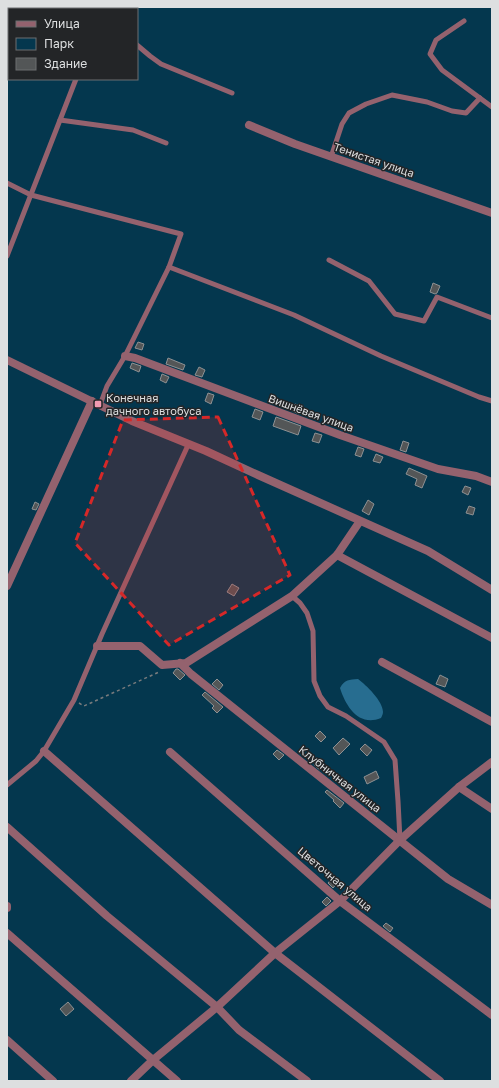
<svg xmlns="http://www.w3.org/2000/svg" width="499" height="1088" font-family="'Golos Text',sans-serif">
<rect width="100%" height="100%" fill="#232527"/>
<path fill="#04374e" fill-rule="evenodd" d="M7,7H492V1081H7ZM9,9H137V79H9Z"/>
<path fill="#276d90" d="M358,679C366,685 383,701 383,712C383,714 382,716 381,718C359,727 346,707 340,688C345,679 349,680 358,679Z"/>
<g fill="#535657" stroke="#8e9193">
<path d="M433,283L440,286L437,293L435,294L430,292Z"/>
<path d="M138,342L144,344L142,350L135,348Z"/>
<path d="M168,358L185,365L183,370L166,364Z"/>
<path d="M132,363L141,366L139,372L130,368Z"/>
<path d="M199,367L205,370L202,377L195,375Z"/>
<path d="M162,374L169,377L166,383L160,380Z"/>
<path d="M208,393L214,395L211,404L205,401Z"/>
<path d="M295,404L302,407L299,414L292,411Z"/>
<path d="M255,409L263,412L260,420L252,417Z"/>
<path d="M276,417L301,426L298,435L273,426Z"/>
<path d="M315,433L322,435L319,443L312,441Z"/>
<path d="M403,441L409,443L406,452L400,450Z"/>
<path d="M358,447L364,449L361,457L355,455Z"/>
<path d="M376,454L383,457L380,463L373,461Z"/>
<path d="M409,468L427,476L422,488L415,485L417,479L406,474Z"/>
<path d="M465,486L471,488L468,495L462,492Z"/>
<path d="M368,500L374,504L369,515L362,511Z"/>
<path d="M35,502L39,504L36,510L32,509Z"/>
<path d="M469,506L475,508L473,515L466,513Z"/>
<path d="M232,584L239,588L234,596L227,592Z"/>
<path d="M176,669H178L185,675L180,680L173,673Z"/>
<path d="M440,675L448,679L445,687L436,684Z"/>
<path d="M217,679L223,685L219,690L212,684Z"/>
<path d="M205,692L223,707L217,713L212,708L214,706L202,695Z"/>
<path d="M320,731L326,737L321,742L315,736Z"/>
<path d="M343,738L350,744L339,755L333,748Z"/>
<path d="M365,744L372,750L367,756L360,749Z"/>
<path d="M277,750L284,755L279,760L273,754Z"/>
<path d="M317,761L323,767L320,770L314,765Z"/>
<path d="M376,771L379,778L367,784L364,777Z"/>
<path d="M327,790L344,803L340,808L333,801L334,800L325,792Z"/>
<path d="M334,876L339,881L333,888L328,883Z"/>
<path d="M327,897L331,901L326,906L322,902Z"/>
<path d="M386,923L393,928L390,932L383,926Z"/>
<path d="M68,1002L74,1009L66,1016L60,1009Z"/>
</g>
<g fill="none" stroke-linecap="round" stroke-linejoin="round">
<path stroke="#797b7d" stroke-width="1.5" stroke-dasharray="3 3" stroke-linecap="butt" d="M79,703L84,706L159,672"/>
<g stroke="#94626e" stroke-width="5">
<path d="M39,7L42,9"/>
<path d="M464,21L436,40L430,54L442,70L492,107"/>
<path d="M137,45L150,56L161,64L232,93"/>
<path d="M60,120L133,130L166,143"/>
<path d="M331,157L342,124L349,113L366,104L392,95L427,102L452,111L466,113L480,98"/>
<path d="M7,183L31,195L181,234L169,267L125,356L107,386L100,405"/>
<path d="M7,256L76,79"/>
<path d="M329,260L369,281L395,314L424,321L437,297L492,318"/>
<path d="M169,267L294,315L381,356L479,397L492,401"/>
<path d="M292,596L300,603L307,613L313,631L314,681L320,696L328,707L346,716L384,742L395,760L398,801L400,840"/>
<path d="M7,785L36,761L44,751L74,700L102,634L189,443"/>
</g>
<g stroke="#94626e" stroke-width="8">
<path d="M249,125L295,144L492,213"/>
<path d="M125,356L135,358L340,435L438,469L476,476L492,482"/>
<path d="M7,360L132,421L206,451L258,475L428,551L492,590"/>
<path d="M337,555L492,638"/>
<path d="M7,586L92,401"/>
<path d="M97,646H140L162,665L186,663L292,596L337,555L360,521"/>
<path d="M382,662L492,722"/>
<path d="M180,663L191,674L448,879L492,905"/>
<path d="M44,751L275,953L440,1081"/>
<path d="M170,752L340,901L492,1015"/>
<path d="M459,787L492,809"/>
<path d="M7,827L107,916L217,1007L239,1030L307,1081"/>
<path d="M7,906V908"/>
<path d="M7,933L177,1081"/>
<path d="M7,1040L53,1081"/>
<path d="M131,1081L153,1060L217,1007L275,953L340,901L400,840L459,787L492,762"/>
</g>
</g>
<path fill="#d62828" fill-opacity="0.2" stroke="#d62828" stroke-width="3" stroke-dasharray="8 5" stroke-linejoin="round" d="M218,417L290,575L169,645L75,543L123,420Z"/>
<rect fill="#f19ab1" stroke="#232527" stroke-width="1.5" x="94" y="400" width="8" height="8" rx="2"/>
<g text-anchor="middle" stroke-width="3" stroke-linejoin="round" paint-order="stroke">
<g font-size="11" fill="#dddfe0" stroke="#232527">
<text transform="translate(374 160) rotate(19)" y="4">Тенистая улица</text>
<text transform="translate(311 413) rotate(20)" y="4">Вишнёвая улица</text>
<text transform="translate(340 779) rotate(38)" y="4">Клубничная улица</text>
<text transform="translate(335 879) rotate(40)" y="4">Цветочная улица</text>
</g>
<g font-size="11" fill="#dddfe0" stroke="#232527" text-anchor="start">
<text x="106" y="402">Конечная<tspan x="106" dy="13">дачного автобуса</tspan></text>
</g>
</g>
<rect width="499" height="1088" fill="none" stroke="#dddfe0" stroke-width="16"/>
<rect x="8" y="8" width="130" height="72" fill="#232527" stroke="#6d6f71"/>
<rect x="16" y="21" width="20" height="6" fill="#94626e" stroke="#6d6f71"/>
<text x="44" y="28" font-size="12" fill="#dddfe0">Улица</text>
<rect x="16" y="38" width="20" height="12" fill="#04374e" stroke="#6d6f71"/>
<text x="44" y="48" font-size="12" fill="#dddfe0">Парк</text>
<rect x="16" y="58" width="20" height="12" fill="#535657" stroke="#6d6f71"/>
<text x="44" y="68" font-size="12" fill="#dddfe0">Здание</text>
</svg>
